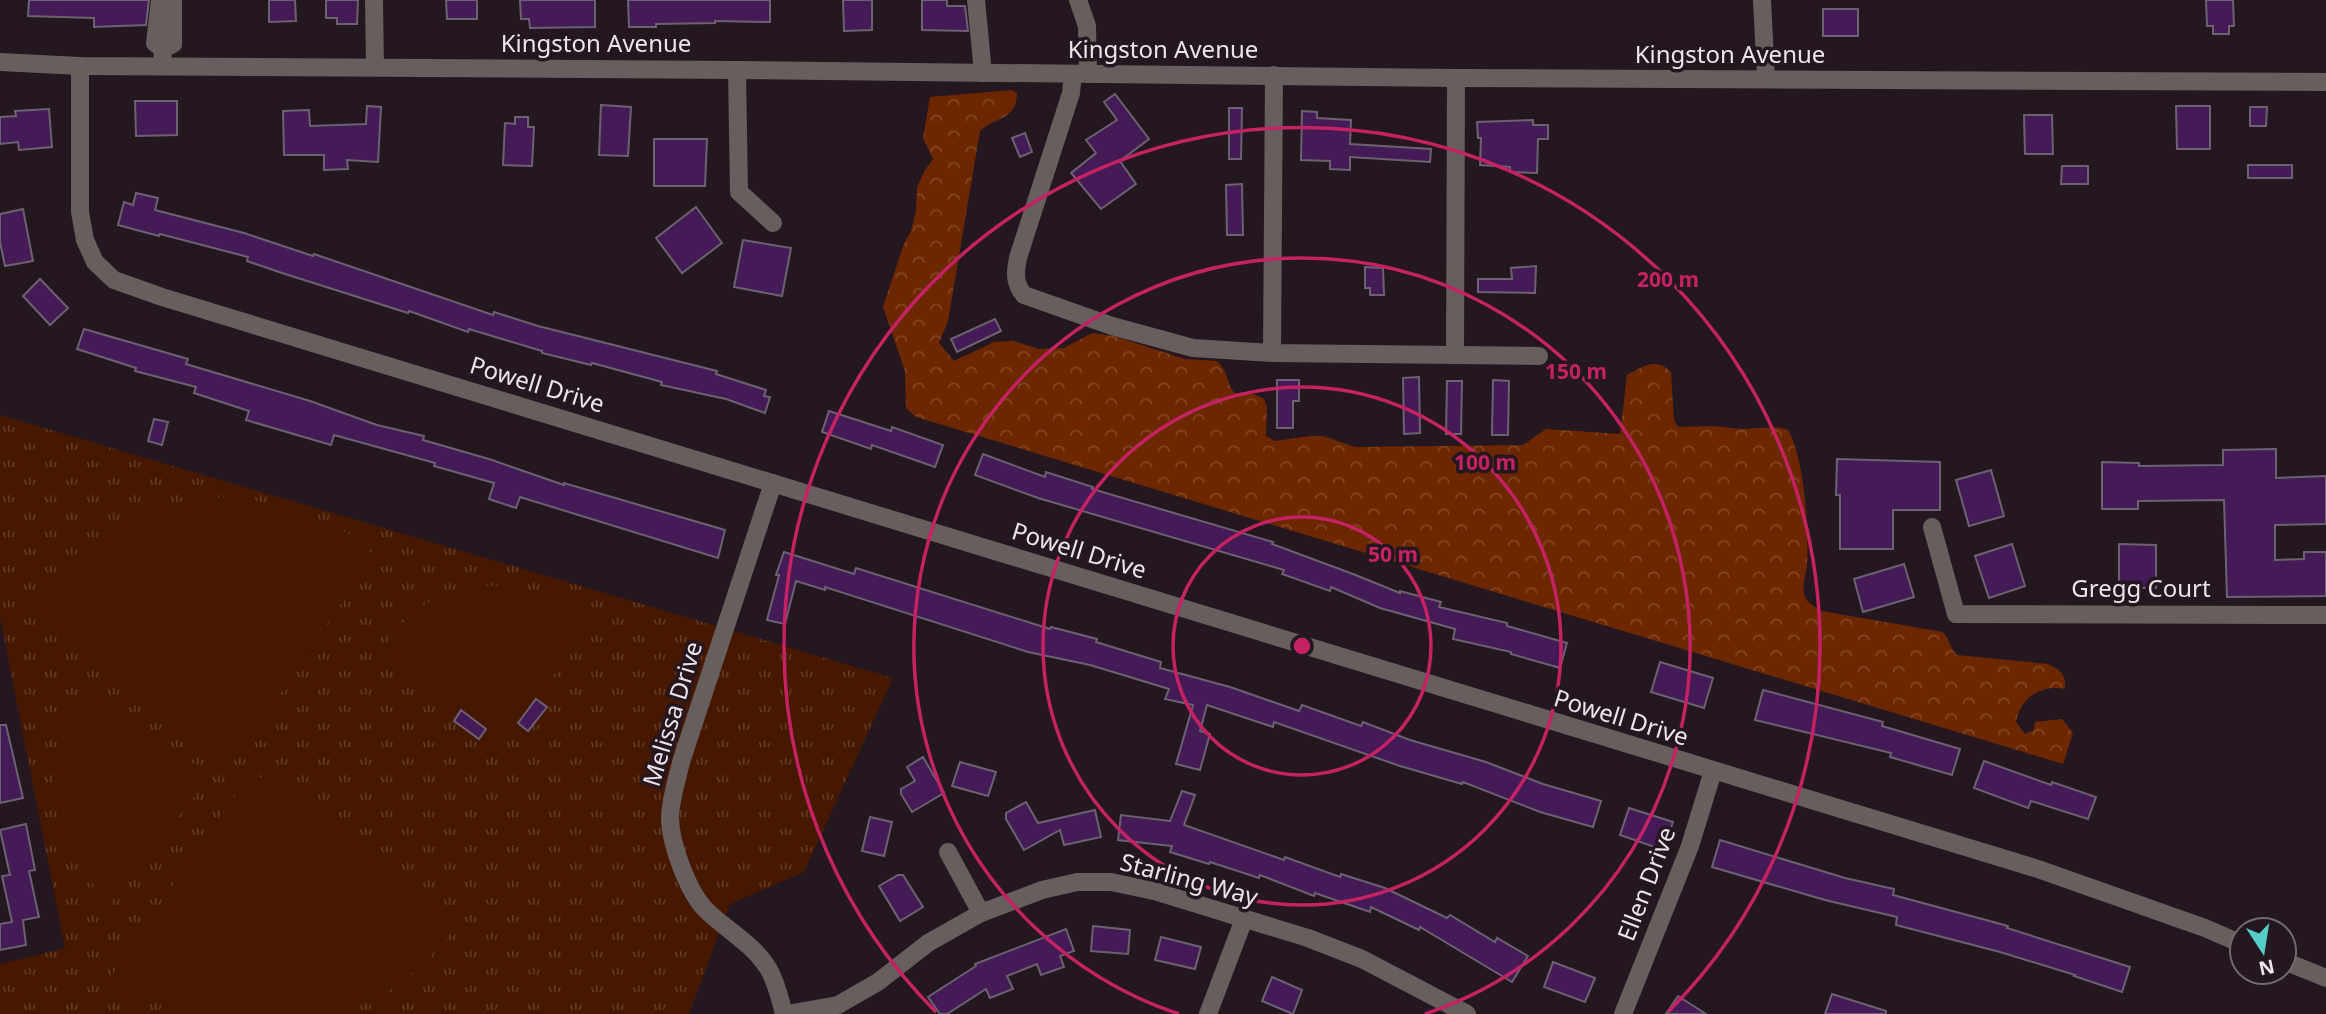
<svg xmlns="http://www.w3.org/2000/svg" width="2326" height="1014" font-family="'Noto Sans',sans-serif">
<defs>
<pattern id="forest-crowns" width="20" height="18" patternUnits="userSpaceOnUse" patternTransform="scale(1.75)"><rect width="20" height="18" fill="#6d2700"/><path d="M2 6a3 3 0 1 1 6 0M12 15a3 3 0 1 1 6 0" fill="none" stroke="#824625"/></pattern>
<pattern id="park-tufts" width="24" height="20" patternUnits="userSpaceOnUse" patternTransform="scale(1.75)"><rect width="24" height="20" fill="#471800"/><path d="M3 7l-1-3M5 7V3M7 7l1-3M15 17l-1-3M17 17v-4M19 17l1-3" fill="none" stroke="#623925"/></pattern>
</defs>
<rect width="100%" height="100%" fill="#24171f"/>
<path fill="url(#forest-crowns)" d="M1012,90L1017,93C1016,121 998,115 980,131L948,321L939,343L954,361L994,342L1014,341L1039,349L1064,348L1092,333L1114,336L1185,359L1217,361C1230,375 1225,379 1234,393L1254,394L1264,399L1267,407L1266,436L1275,441L1311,436H1323L1355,447L1523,445L1546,429L1620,434L1627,375C1644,366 1656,357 1671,372L1674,420L1678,427L1712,426L1741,429L1778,427L1788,430C1805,460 1809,530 1807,565C1806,574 1801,588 1805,597C1807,603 1816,607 1821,611L1943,632C1949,639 1950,648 1957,655L2048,664C2060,670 2066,674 2065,689C2041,684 2020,698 2016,722L2025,734L2034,730L2035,722L2062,719L2073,733L2063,764L916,417L906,408L905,371L883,307L903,246L911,231L916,211L917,187L925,170L933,159L923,138L930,97Z"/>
<path fill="url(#park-tufts)" d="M0,415L893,678L804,872L730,904L689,1014H0V964L65,948L0,617Z"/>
<g fill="#471800">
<path d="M243,497C287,509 342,519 373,555L242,751L232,756L222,755L33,600L71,558L107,532L156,508L199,498Z"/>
<path d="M485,586C528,586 558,596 592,623L509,736H500L490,732L383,652C405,608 439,592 485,586Z"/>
<path d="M83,683L200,768L204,784L109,905C45,823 36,778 83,683Z"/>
<path d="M276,776L455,928C421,969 390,998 337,1014H181L108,981L245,781L252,778Z"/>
</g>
<g fill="#441b57" stroke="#6b6271" stroke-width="2">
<path d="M29,0H149L146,25L94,27V18L28,16Z"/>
<path d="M269,0H295L296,21L269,22Z"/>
<path d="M326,0H358L357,24H337V18H326Z"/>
<path d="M446,0H477V19H447Z"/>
<path d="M520,0H595V27L530,28L529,19H521Z"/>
<path d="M628,0H770V22L715,21V23L656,24V27H629Z"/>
<path d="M843,0H872V30L844,31Z"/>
<path d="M922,0H947V6H965L968,31L922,30Z"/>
<path d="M2206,0H2233L2234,26H2229V34H2213V26H2207Z"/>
<rect x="1823" y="9" width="35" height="27"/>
<path d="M1115,94L1149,139L1120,161L1136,184L1101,209L1071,173L1096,153L1086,140L1117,120L1104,102Z"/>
<path d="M135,101H177V135L136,136Z"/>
<path d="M601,105L631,107L628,156L599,155Z"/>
<path d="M367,106L381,107L378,162L347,160L348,169L324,170V155H284L283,111L309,110L310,126L366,124Z"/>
<path d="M2176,106H2210V149H2177Z"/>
<path d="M2250,107H2267L2266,126H2250Z"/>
<path d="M1229,108H1242L1241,159H1229Z"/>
<path d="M49,109L52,147L19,150L18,142L0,144V117L16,116L15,111Z"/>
<path d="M1302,111L1317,112V118L1351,120L1350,144L1431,149L1430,162L1350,157V170L1330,169V161L1301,160Z"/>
<path d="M2024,115H2052L2053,154H2025Z"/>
<path d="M515,117H528V127H534L532,166L503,165L505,123L515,124Z"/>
<path d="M1533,120V125H1548V139H1538L1537,173L1510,172V167L1480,165L1481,138H1478L1477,122Z"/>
<path d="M1025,133L1032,152L1020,157L1012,138Z"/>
<path d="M654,139H707L705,186H654Z"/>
<rect x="2248" y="165" width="44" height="13"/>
<path d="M2062,166H2088V184H2061Z"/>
<path d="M1242,184L1243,235H1227L1226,185Z"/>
<path d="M136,193L158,198L155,210L244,233L313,256L314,254L493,315L494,312L538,326L717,371L716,374L766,390L764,396L770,397L765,413L726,399L661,385L662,382L592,363L591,365L542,353V351L469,329L468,332L409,311L408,313L282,273L247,261L248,257L160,234L159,236L118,225L124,202L133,205Z"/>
<path d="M696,207L722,243L682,273L656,238Z"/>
<path d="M23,209L33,261L5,266L0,242V214Z"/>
<path d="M743,240L791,248L782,296L734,287Z"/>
<path d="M1536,266L1535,293L1478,292V279H1512L1511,268Z"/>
<path d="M1365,267L1383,268L1384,295H1370V288H1365Z"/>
<path d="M40,279L68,308L50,325L23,296Z"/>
<path d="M995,319L1001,331L957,352L951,339Z"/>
<path d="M84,329L188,359L186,364L310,401L377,425L424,436L423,440L489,459L564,485V483L725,530L718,558L520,497L516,508L489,499L494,483L434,466L435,463L334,435L331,445L246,420L249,411L194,393L196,387L135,371L136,368L77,349Z"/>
<path d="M1419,377L1420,433L1404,434L1403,378Z"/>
<path d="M1277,380H1299V401H1293V428H1277Z"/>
<path d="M1493,380L1509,381L1508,435H1492Z"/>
<path d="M1447,381H1462L1461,434H1446Z"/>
<path d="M829,411L891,431L892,427L943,445L935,467L872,445L871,449L822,432Z"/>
<path d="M154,419L168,422L162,445L148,441Z"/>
<path d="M2276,449V478L2326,476V524L2275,525V560L2304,559V552H2326V596L2227,597L2224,500L2138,501V509H2102V462L2139,463V466L2223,465V450Z"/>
<path d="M983,454L1045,477L1046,472L1093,487L1092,489L1273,542L1272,544L1353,574L1400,593V591L1441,602L1439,607L1507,623V626L1567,643L1560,668L1511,654V652L1453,639L1455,629L1380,608L1331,587L1330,591L1282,574L1284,570L1038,498L975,475Z"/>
<path d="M1837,459L1940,462V510H1893V549H1840V495H1836Z"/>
<path d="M1991,470L2004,516L1969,526L1956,480Z"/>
<path d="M2012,544L2025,586L1989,598L1975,556Z"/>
<path d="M2119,544L2156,545V588H2119Z"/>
<path d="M784,552L854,574L856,568L1050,629L1051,627L1097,639L1096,642L1161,662L1160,668L1230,687L1299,711L1302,705L1361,726L1363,722L1410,740L1486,762L1543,784L1601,801L1593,827L1540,812L1463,782L1462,784L1400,766L1274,722L1273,727L1207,705L1200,731L1210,734L1200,770L1176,764L1193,705L1165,699L1169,689L1090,665L1028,652L825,587V590L796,581L785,624L767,620L779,575H776Z"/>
<path d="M1904,564L1914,597L1863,612L1854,579Z"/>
<path d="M1660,662L1713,678L1704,708L1651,692Z"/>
<path d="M1763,690L1883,722L1882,726L1960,749L1952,775L1890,757L1891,753L1755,720Z"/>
<path d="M536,699L547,707L528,731L518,723Z"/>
<path d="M461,710L486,729L479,739L454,721Z"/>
<path d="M0,725H6L23,798L0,803Z"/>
<path d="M923,757L944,793L912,812L901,794V789L915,781L907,767Z"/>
<path d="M1984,761L2051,785L2052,782L2096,797L2088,819L2031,801L2028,808L1974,788Z"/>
<path d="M960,762L996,772L988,796L952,786Z"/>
<path d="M1182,791L1195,795L1184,825L1284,860L1285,857L1340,877L1341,874L1385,888L1447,918L1450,915L1495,942L1497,938L1528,956L1512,982L1420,927L1419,930L1371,907L1370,912L1315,893L1314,896L1260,875L1259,878L1210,862L1209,864L1170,852L1172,846L1118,840L1121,815L1170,821Z"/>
<path d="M1026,802L1038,823L1095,810L1101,837L1064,845L1060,830L1024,850L1006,819V813Z"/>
<path d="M1629,808L1673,822L1663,850L1620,835Z"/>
<path d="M870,817L892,822L884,856L862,851Z"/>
<path d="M26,824L35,870L29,871L39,917L23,920L26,945L0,950V924L12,922L2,876L10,875L0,830Z"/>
<path d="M1720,840L1845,878L1894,889L1893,895L2008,926L2007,928L2130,967L2122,992L2074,976L2075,975L2000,952L1896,925L1897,917L1825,900L1712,867Z"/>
<path d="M898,875H903L923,907L900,921L879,886Z"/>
<path d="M1093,926L1130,930L1128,954L1091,951Z"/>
<path d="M1066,929L1074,951L1060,956L1064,967L1041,975L1037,964L1007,976L1013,989L990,998L986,989L947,1014H940L928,997L976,966L975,964Z"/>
<path d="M1161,937L1201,947L1195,969L1155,960Z"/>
<path d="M1553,962L1595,978L1585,1002L1544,987Z"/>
<path d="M1272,977L1302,990L1293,1014L1262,1001Z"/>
<path d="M1832,994L1886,1011V1014H1825Z"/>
<path d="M1678,996L1706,1014H1666Z"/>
</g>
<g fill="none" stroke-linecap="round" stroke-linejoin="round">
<g stroke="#675e5e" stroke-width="18">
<path d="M160,0L155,43L163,49"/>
<path d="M374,0L375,67"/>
<path d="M976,0L983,73"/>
<path d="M1078,0L1087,26L1088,74"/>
<path d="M1762,0L1766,79"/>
<path d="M0,62L80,66L737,70L1456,78L2326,82"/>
<path d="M80,66V212L85,240L95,262L114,280L162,297L2038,869L2205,928L2242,944"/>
<path d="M162,66L163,49L173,44V0"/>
<path d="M737,70L739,192L773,223"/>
<path d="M1073,74L1071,93L1018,258C1015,273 1014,283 1024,295L1112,326L1193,348L1272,353L1539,356"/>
<path d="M1272,353L1274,75"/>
<path d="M1455,354L1456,78"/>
<path d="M773,483L682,759C677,778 671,797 670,817C670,843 688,892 706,910C728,932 761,948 773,978C778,990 781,1002 784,1014"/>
<path d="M1932,527L1956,614L2326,615"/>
<path d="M948,852L981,913"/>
<path d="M2284,961L2326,978"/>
<path d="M787,1014L838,1005L878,982L928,943L981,913L1042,890L1077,882H1111L1154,891L1308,938L1362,959L1467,1014"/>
<path d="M1208,1014L1244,919"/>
<path d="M1623,1014L1690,846L1713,771"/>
</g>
</g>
<g fill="none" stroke="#c42262" stroke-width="3.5">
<circle cx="1302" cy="646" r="129"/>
<circle cx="1302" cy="646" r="259"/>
<path d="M1179 1014A388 388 0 1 1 1425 1014"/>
<path d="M936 1012A518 518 0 1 1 1668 1012"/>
</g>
<g text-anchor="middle" stroke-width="7" stroke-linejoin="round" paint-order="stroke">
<g font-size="24" fill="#ede3e8" stroke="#24171f">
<text x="596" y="52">Kingston Avenue</text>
<text x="1163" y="58">Kingston Avenue</text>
<text x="1730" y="63">Kingston Avenue</text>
<text transform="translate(537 385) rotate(17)" y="8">Powell Drive</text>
<text transform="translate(1079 551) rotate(17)" y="8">Powell Drive</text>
<text x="2141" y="597">Gregg Court</text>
<text transform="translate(673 714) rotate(-73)" y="8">Melissa Drive</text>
<text transform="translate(1621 718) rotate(17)" y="8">Powell Drive</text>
<text transform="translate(1189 880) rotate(15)" y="8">Starling Way</text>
<text transform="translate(1647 884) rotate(-69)" y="8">Ellen Drive</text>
</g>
</g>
<circle cx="1302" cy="646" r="10" fill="#c42262" stroke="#24171f" stroke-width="3.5"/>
<g font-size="21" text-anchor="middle" font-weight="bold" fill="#c42262" stroke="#24171f" stroke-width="7" stroke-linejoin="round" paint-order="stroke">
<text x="1668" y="287">200 m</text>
<text x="1576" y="379">150 m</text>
<text x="1485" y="470">100 m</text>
<text x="1393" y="562">50 m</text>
</g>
<g transform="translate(2263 951) rotate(168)"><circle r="33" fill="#24171f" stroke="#74696f" stroke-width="2"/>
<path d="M0-5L12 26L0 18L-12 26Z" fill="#54cdc8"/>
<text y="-10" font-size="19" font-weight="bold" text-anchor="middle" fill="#ede3e8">N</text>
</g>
</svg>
